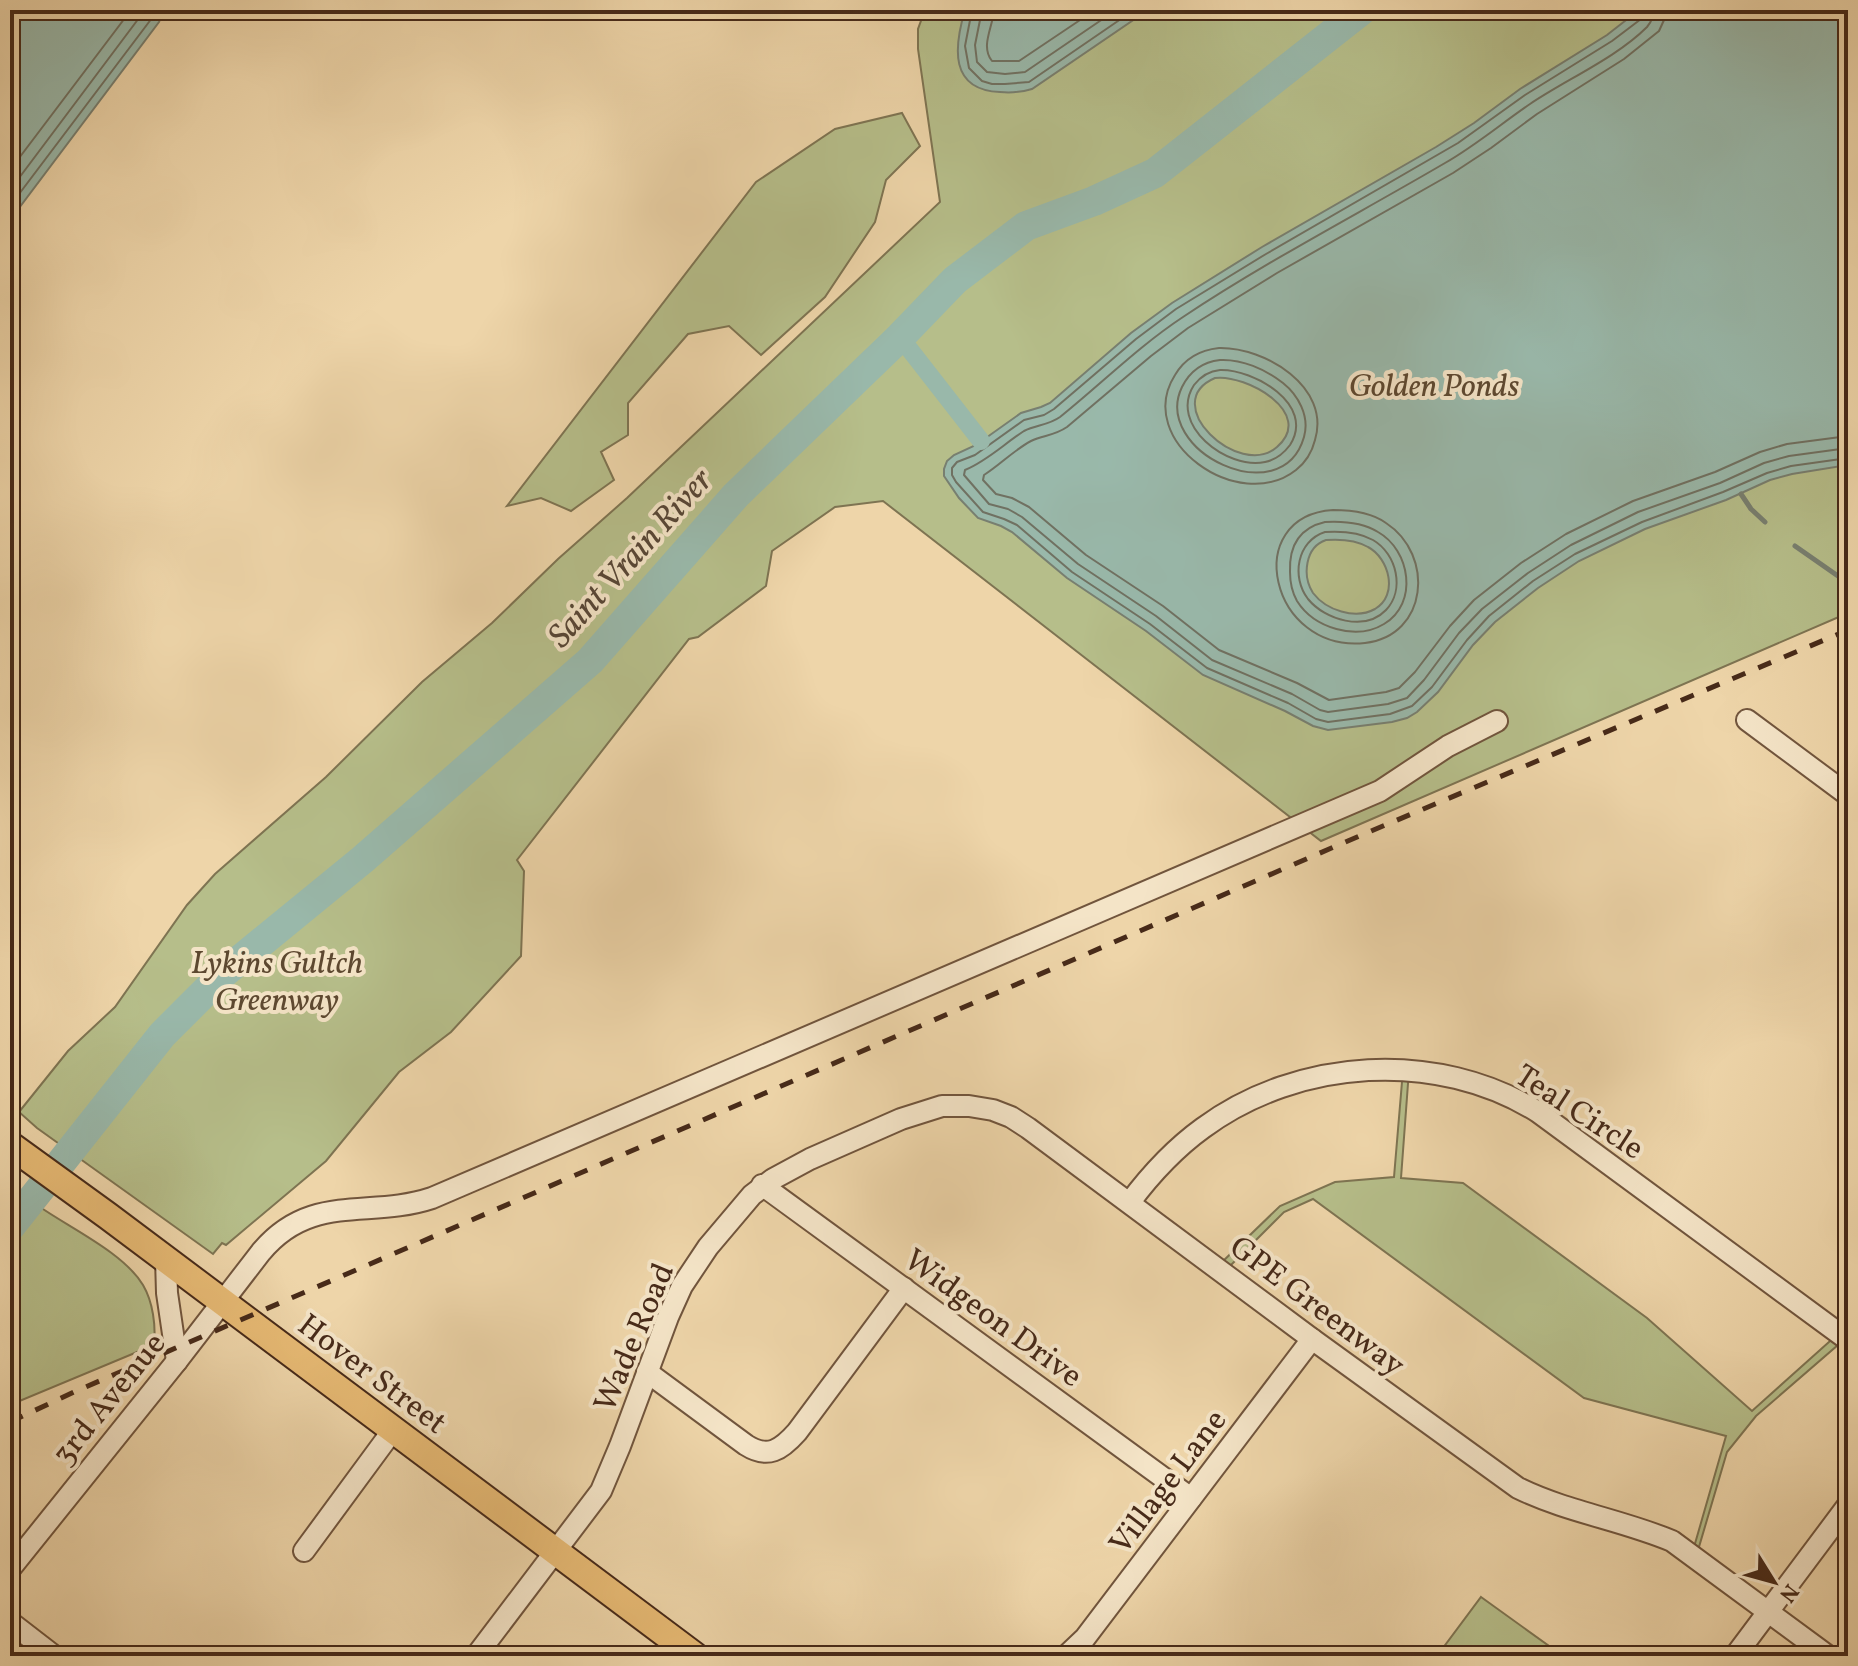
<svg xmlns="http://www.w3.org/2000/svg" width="1858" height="1666" font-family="Vollkorn,serif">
<rect width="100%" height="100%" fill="#eed5a9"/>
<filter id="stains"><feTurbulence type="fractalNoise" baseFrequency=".0025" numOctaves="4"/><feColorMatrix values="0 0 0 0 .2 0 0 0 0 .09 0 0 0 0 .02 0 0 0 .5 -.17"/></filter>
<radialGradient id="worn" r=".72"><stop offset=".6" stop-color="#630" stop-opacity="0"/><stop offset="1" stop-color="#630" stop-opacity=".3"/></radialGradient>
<g fill="#b6be8a" stroke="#7e7452" stroke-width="2">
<path d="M925,10H1848V613L1321,841L883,501L835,507L772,551L766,586L698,637L689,639L517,860L524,871L521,956L451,1032L399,1072L326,1161L226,1245L222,1243L213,1254L37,1128L19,1112L68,1051L115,1007L187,905L215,874L326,777L422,682L492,623L558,559L627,498L940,202L918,49V29Z"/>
<path d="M902,113L920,146L886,180L875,222L825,297L761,355L729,326L688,334L628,403V435L601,452L614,480L571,511L541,498L507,506L756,182L835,129Z"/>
<path d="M1403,1070H1409L1401,1178L1463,1183L1647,1318L1752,1411L1839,1333L1846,1338L1756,1416L1727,1452L1696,1557L1692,1554L1726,1436L1584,1398L1313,1199L1284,1212L1224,1272L1217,1267L1280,1206L1335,1182L1394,1177Z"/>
<path d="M10,1184C20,1192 30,1200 40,1207C70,1228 124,1253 143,1285C153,1302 156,1326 154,1345L10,1405Z"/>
<path d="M1481,1597L1563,1656H1437Z"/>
</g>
<g fill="#99b8aa" stroke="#787f70" stroke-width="2" fill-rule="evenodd">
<path d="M10,10H164L159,22L10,220Z"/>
<path d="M965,10H1148L1032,89C1022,92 1011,93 1000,92C949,90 954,47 965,10Z"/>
<path d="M1639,10H1848V465L1792,474L1770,480L1726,500L1645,529L1579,561L1538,588L1495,622L1473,645L1438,692L1417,712L1407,718L1392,722L1328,730L1313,726L1285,711L1203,675L1146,631L1067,578L1012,532L1001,526L978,518L959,498L944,476V469L947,461L954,455L976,445L1021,413L1041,407L1050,403L1131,333L1172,303L1262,247L1436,147L1474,123L1520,89L1607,35ZM1215,378C1246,374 1316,413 1277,447C1239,480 1157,403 1215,378ZM1326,540C1340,539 1356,540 1368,547C1389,558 1399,595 1375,609C1355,620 1326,610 1313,593C1302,576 1305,547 1326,540Z"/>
</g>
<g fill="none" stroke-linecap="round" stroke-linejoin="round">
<g stroke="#707162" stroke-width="2">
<path d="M972,10L965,46L969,68L982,81L992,84H1005L1029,82L1134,10"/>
<path d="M982,10L975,45L977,62L987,72L1005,74L1025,72L1116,10"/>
<path d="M994,10C993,27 980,46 992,61H1019L1095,10"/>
<path d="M1643,10L1641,19L1612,41L1525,95L1458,143L1266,254L1176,309L1136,339L1054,409L1044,415L1024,420L975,455L957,462L952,468V475L956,482L983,512L1004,519L1017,525L1072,572L1150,624L1207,668L1288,703L1316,719L1328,722L1390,714L1412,706L1432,687L1467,640L1489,616L1533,581L1575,554L1642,522L1723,492L1767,473L1791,466L1848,458"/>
<path d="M1653,10C1653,17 1652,21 1647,27C1616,58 1567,79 1530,104C1502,123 1475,146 1445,163C1358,214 1267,261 1183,317C1139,346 1101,384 1060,417C1049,425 1036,425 1024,431C1004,444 987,461 965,470L964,475L989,504L1008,509L1022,517L1078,564L1156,616L1212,660L1292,694L1320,710L1328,712L1388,704L1407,698L1424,680L1459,633L1482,609L1528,573L1571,545L1638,512L1720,483L1764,463L1789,456L1848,448"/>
<path d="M1665,10L1664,20L1659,31L1624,59L1537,114L1491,148L1453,173L1277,273L1188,328L1151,356L1067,427C1054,436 1043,435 1031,441C1014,450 1000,465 984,475L983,480L996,494L1012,498L1029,507L1086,555L1163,606L1219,650L1297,683L1329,700L1386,692L1399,688L1415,672L1450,626L1474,600L1521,563L1566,534L1633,501L1715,472L1760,452L1787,444L1848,436"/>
<path d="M10,170L131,10"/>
<path d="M10,190L145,10"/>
<path d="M10,206L152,18L156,10"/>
<path d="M1219,348C1265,347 1331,387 1315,440C1312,452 1305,463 1296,470C1239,515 1133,441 1175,375C1185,358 1200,350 1219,348Z"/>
<path d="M1220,360C1242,359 1265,369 1283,383C1298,395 1310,416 1304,437C1282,514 1151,451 1182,387C1190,371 1202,362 1220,360Z"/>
<path d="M1220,370C1253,369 1316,404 1290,445C1284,453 1275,460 1265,462C1227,470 1168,425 1194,385C1201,376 1209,371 1220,370Z"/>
<path d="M1333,510C1351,510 1371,512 1386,523C1435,555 1428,636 1365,643C1270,653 1240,516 1333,510Z"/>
<path d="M1325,522C1343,521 1362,522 1378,532C1410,550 1419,603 1384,624C1356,641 1314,628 1297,601C1292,592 1290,582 1290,572C1289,547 1299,528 1325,522Z"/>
<path d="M1325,532C1341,531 1359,532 1373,540C1397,554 1405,590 1386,610C1365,632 1325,620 1308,599C1291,577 1297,541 1325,532Z"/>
</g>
<g stroke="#787f70" stroke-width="5">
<path d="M1741,494L1751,509L1765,522"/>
<path d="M1795,546L1848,583"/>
</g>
<path stroke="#99b8aa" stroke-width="18" d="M900,337L981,441"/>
<path stroke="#99b8aa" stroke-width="30" d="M10,1227L162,1035L225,972L362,860L590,661L736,495L900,337L955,280L1026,226L1094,201L1155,173L1362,10"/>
<defs>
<g id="minor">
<path d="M1747,720L1848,795"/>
<path d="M762,1185L1191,1498"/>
<path d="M1130,1202C1151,1174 1174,1149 1203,1128C1298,1058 1437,1049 1538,1112L1848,1340"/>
<path d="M166,1259L167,1293L177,1361"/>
<path d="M647,1372L746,1445C768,1459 781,1450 797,1432L904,1288"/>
<path d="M304,1551L393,1430"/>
<path d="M10,1569L177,1361L261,1252C311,1192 369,1219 432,1198L1380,791L1448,746L1497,721"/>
<path d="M10,1622L54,1656"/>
<path d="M476,1656L601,1491L620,1446L668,1317L682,1286L708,1247L752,1195L773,1179L810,1159L901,1119L942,1106H969L993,1110L1011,1117L1028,1128L1312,1339L1518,1488C1567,1512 1622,1520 1672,1541L1828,1656"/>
<path d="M1066,1656L1085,1638L1312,1339"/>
<path d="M1735,1656L1848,1505"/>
</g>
<path id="major" d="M10,1145L108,1216L695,1656"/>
</defs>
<use href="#minor" stroke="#71553d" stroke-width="24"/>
<use href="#major" stroke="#472a19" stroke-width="30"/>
<use href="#minor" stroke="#f4e4c7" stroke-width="20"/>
<use href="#major" stroke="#e7ba74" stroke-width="26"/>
<path stroke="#472a19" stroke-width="5" stroke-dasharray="14 14" stroke-linecap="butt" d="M10,1422L74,1392L1364,834L1848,630"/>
</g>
<g text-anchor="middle" stroke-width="8" stroke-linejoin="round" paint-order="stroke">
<g font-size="32" font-style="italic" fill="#5d4830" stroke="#f4e4c7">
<text x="1434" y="396">Golden Ponds</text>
<text x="277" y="973">Lykins Gultch<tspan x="277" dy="37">Greenway</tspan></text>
</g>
<g font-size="32" fill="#472a19" stroke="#f4e4c7">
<text transform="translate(1580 1111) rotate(33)" y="11">Teal Circle</text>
<text transform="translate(1318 1305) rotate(37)" y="11">GPE Greenway</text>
<text transform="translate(994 1317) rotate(36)" y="11">Widgeon Drive</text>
<text transform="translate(633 1337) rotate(-67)" y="11">Wade Road</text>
<text transform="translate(373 1373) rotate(37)" y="11">Hover Street</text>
<text transform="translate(108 1398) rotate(-51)" y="11">3rd Avenue</text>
<text transform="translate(1167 1481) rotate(-53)" y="11">Village Lane</text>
</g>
<g font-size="34" font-style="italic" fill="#574636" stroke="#f4e4c7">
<text transform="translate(629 557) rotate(-48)" y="12">Saint Vrain River</text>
</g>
</g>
<rect width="1858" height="1666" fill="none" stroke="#eed5a9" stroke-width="40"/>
<rect x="12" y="12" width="1834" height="1642" fill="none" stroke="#472a19" stroke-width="4"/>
<rect x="20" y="20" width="1818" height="1626" fill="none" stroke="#472a19" stroke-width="2"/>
<g transform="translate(1774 1582) rotate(127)" stroke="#f4e4c7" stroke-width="6" paint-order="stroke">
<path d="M0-6L14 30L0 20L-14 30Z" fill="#472a19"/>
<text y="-12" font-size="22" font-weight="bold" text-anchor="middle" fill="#472a19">N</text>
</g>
<rect width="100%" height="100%" filter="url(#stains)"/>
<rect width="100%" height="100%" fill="url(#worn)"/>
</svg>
